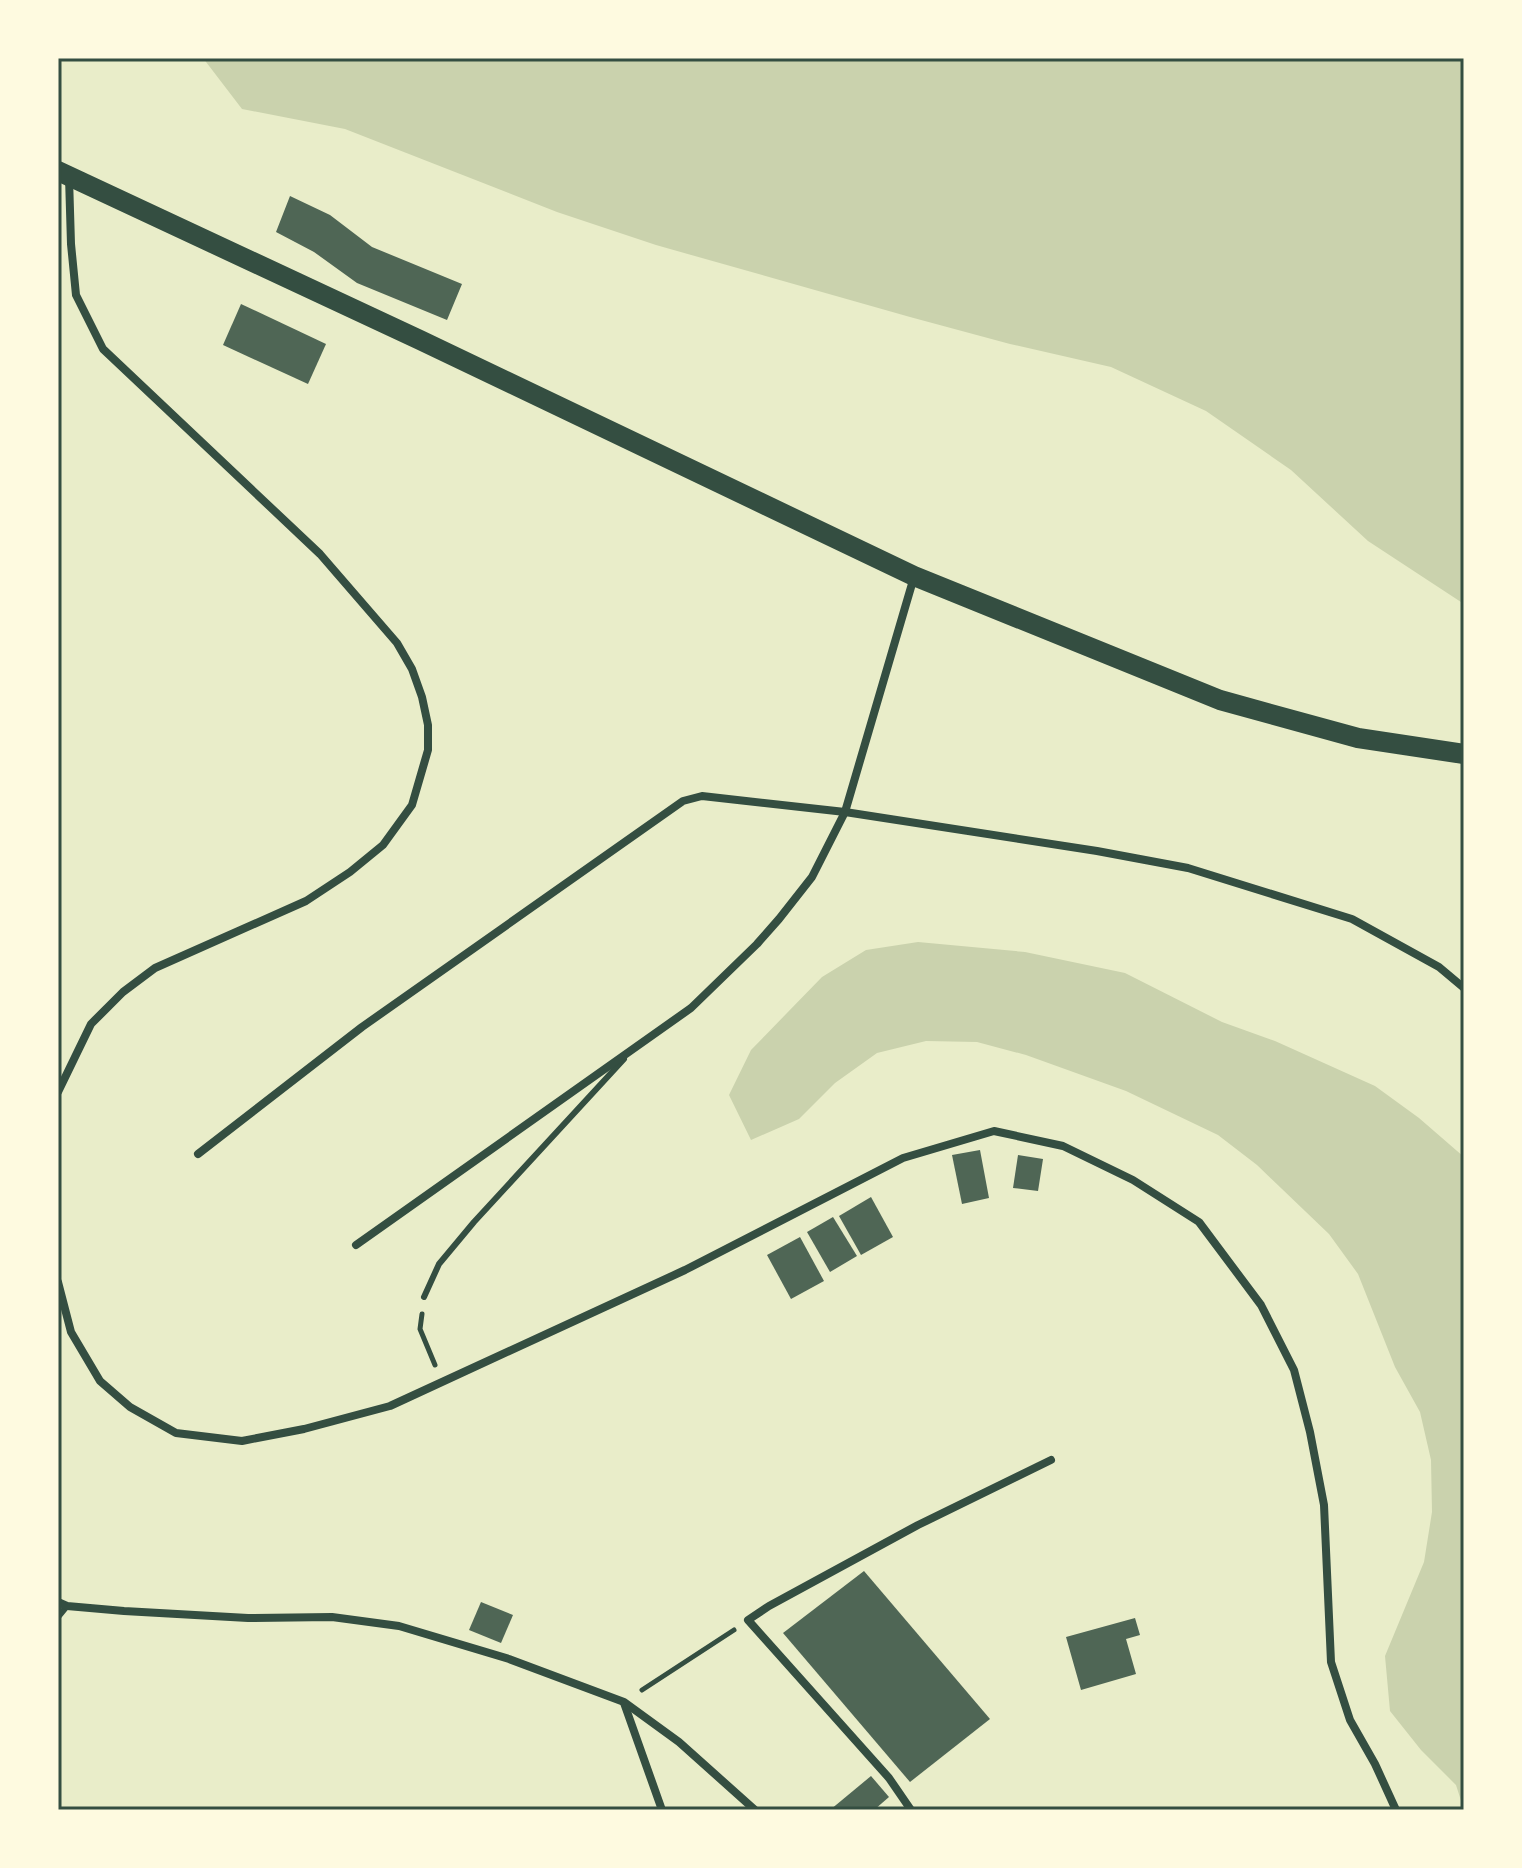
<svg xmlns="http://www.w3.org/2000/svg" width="1522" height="1868" font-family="Mulish,sans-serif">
<rect width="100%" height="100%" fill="#e9edc9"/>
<g fill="#cad2ad">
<path d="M203,58H1464V604L1368,541L1291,470L1206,411L1111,367L1010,344L910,317L656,245L557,212L345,129L242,109Z"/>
<path d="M918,942L1025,952L1125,973L1222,1022L1275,1041L1375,1086L1419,1118L1464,1157V1810L1456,1785L1421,1750L1390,1711L1385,1656L1424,1562L1432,1512L1431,1460L1420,1412L1395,1367L1358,1274L1329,1234L1257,1165L1218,1135L1126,1091L1026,1055L977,1042L926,1041L877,1053L835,1083L799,1119L751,1140L729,1095L751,1050L822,977L866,950Z"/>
</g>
<g fill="#4f6655">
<path d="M290,196L330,215L372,247L462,284L447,320L357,283L314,252L276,232Z"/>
<path d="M241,304L326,344L308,384L223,345Z"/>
<path d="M980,1150L989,1198L962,1204L952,1155Z"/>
<path d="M1018,1155L1043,1159L1038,1191L1013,1188Z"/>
<path d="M871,1197L893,1237L861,1255L839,1216Z"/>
<path d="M833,1217L857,1256L830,1272L807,1232Z"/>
<path d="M800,1237L824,1281L791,1299L767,1255Z"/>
<path d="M864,1571L990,1719L910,1782L783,1633Z"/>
<path d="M481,1602L513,1615L501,1643L469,1630Z"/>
<path d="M1135,1618L1140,1635L1126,1639L1136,1674L1081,1690L1066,1637Z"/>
<path d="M871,1776L889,1797L874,1810H830Z"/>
</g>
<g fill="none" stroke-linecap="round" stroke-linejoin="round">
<g stroke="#344e41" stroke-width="5">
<path d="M422,1314L420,1329L435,1365"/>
<path d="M642,1690L734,1630"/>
</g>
<g stroke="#344e41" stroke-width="6">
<path d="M424,1297L439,1264L474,1222L624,1059"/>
<path d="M58,1617L67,1606"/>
</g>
<g stroke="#344e41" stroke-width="8">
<path d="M58,1092L91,1024L123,992L155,968L306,901L350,872L383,845L412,805L428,750V725L422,697L412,669L397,643L320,554L103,349L76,295L71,244L69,177"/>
<path d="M198,1154L362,1027L683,801L702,796L845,812L1097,851L1188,868L1352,919L1439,967L1464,988"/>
<path d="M356,1245L691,1008L757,944L779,919L812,877L845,812L914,577"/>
<path d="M58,1282L71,1332L100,1381L130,1407L176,1433L242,1441L304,1429L390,1406L685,1270L903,1158L994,1131L1063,1146L1133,1180L1199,1222L1261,1305L1294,1370L1310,1432L1324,1505L1331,1662L1350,1720L1375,1764L1396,1810"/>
<path d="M58,1602L67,1606L124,1611L248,1618L332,1617L399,1626L509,1659L624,1702L679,1742L755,1810"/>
<path d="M624,1703L662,1810"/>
<path d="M911,1810L889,1778L748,1620L769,1606L918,1525L1051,1460"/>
</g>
<path stroke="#344e41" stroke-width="20" d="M58,171L420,340L914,576L1220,700L1358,738L1464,754"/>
</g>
<rect width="1522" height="1868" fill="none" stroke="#fefae0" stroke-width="120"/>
<rect x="60" y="60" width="1402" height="1748" fill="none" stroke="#344e41" stroke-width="3"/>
</svg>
